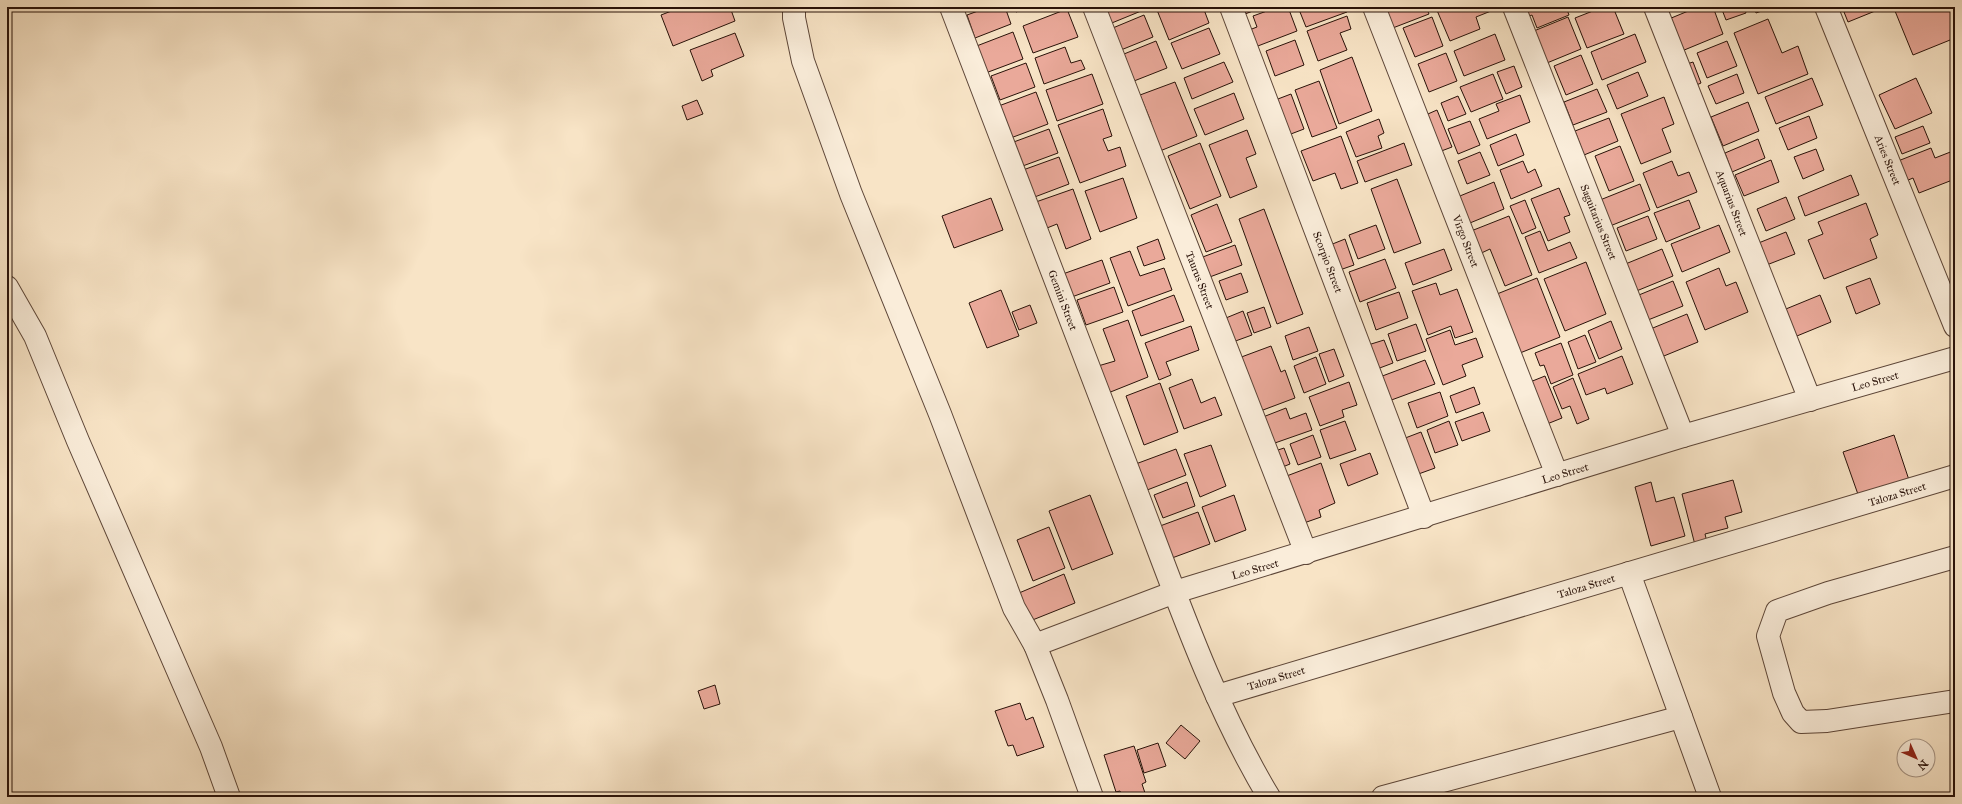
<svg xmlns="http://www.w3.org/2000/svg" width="1962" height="804" font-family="'IM FELL Great Primer',serif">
<rect width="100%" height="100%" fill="#f8e4c6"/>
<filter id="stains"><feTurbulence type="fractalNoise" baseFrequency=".005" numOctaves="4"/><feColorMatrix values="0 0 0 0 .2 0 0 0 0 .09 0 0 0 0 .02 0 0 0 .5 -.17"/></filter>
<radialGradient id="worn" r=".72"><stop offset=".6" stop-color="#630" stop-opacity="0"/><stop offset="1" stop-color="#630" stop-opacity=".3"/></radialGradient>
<g fill="#eaa99a" stroke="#291209">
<path d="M682,7H730L735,21L673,46L661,15Z"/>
<path d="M989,7H1005L1011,24L975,38L967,15Z"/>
<path d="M1014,7H1031L1016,12Z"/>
<path d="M1113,7H1145L1146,9L1102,27L1097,14Z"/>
<path d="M1163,7H1203L1209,23L1169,40L1157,10Z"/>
<path d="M1237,7H1263L1240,16Z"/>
<path d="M1278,7H1288L1297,31L1250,49L1244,32L1257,27L1253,16Z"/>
<path d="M1298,7H1346L1347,12L1306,27Z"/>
<path d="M1394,7H1426L1429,14L1385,31L1378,13Z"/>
<path d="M1439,7H1490L1491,11L1476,17L1480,29L1450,41L1436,8Z"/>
<path d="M1523,7H1566L1569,15L1537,28L1532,15L1527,17Z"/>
<path d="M1603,7H1613L1624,34L1587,48L1575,18Z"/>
<path d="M1698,7H1713L1723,34L1677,53L1664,21Z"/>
<path d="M1721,7H1744L1746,13L1726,20Z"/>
<path d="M1754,7H1773L1756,13Z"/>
<path d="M1842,7H1885L1848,22Z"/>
<path d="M1905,7H1949L1955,22V38L1913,55L1895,11Z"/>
<path d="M1067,9L1078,37L1033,53L1023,26Z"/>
<path d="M1144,15L1153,37L1116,52L1108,30Z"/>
<path d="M1347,16L1351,29L1340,33L1347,50L1318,61L1307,31Z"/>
<path d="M1432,17L1443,46L1415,57L1403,28Z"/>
<path d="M1568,17L1581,49L1542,65L1529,33Z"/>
<path d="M1768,19L1782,53L1798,46L1808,74L1758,94L1734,33Z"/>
<path d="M1209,28L1220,54L1182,69L1171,43Z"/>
<path d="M1013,32L1023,59L983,74L974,47Z"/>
<path d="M735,33L744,56L711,70L713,76L702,81L690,50Z"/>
<path d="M1495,34L1505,60L1464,76L1454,51Z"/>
<path d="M1635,34L1646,62L1602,80L1591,52Z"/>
<path d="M1295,40L1304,65L1275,76L1266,51Z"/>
<path d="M1156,41L1167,68L1134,81L1124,54Z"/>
<path d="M1727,41L1737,66L1707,78L1697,53Z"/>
<path d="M1065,47L1071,63L1081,60L1085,69L1044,84L1035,58Z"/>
<path d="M1446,53L1457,81L1429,92L1418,64Z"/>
<path d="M1581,55L1593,84L1566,95L1554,66Z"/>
<path d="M1352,57L1372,111L1339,124L1320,70Z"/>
<path d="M1224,62L1233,82L1192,99L1184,78Z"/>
<path d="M1693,62L1701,83L1690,88L1681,66Z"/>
<path d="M1026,63L1035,87L1000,100L991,76Z"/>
<path d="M1514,66L1522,87L1506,94L1497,72Z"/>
<path d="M1638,72L1648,96L1617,109L1607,85Z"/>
<path d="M1092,74L1103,104L1057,121L1046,90Z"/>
<path d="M1493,74L1503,99L1471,112L1460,87Z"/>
<path d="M1737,74L1744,93L1716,104L1708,86Z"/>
<path d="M1812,78L1823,105L1776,124L1765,97Z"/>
<path d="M1916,78L1932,113L1895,129L1879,95Z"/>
<path d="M1319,81L1337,128L1312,137L1295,90Z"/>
<path d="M1175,82L1197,136L1155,153L1143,125L1151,122L1140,95Z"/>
<path d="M1597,89L1607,112L1573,125L1564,102Z"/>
<path d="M1036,92L1048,124L1008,139L996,107Z"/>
<path d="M1234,93L1244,119L1205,135L1194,109Z"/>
<path d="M1291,94L1304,129L1283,137L1270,102Z"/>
<path d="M1520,95L1530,122L1487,139L1479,119L1499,111L1496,104Z"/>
<path d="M1458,96L1466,114L1448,121L1441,103Z"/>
<path d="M1664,97L1674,124L1662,129L1671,152L1641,164L1621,114Z"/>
<path d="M697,100L703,114L687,120L682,106Z"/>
<path d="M1748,102L1759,131L1723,146L1711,117Z"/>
<path d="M1103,109L1112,136L1103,139L1108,151L1120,147L1126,166L1080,183L1058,125Z"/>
<path d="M1437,110L1452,147L1436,153L1421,117Z"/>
<path d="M1809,116L1817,138L1788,150L1779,128Z"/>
<path d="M1609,118L1618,141L1584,155L1575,131Z"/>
<path d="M1379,119L1384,133L1378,136L1382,148L1356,157L1346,132Z"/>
<path d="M1470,121L1480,145L1458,154L1448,129Z"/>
<path d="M1923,126L1930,143L1902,154L1895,137Z"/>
<path d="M1049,129L1058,153L1020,167L1011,143Z"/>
<path d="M1247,130L1256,154L1246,158L1257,187L1230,198L1209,145Z"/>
<path d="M1516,134L1524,155L1498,166L1490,145Z"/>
<path d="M1341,136L1358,183L1341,189L1335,173L1313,181L1301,151Z"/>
<path d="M1758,139L1765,158L1732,172L1725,153Z"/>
<path d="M1200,143L1221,196L1190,209L1168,156Z"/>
<path d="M1404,143L1412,165L1365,182L1357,161Z"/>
<path d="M1620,146L1634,181L1609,191L1595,156Z"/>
<path d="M1931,148L1935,158L1953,151L1955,179L1919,193L1913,178L1906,181L1898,161Z"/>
<path d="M1816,149L1824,170L1803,179L1794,157Z"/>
<path d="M1480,152L1490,175L1467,184L1458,161Z"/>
<path d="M1059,157L1069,184L1032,198L1023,170Z"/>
<path d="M1771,160L1779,182L1744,196L1735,175Z"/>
<path d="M1523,161L1528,173L1535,169L1542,186L1511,199L1500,170Z"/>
<path d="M1672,161L1678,176L1689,172L1697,192L1657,208L1643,173Z"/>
<path d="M1851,175L1859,195L1805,216L1798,197Z"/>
<path d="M1123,178L1137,218L1100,232L1085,191Z"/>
<path d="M1397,179L1421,243L1394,253L1371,189Z"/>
<path d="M1494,182L1504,209L1465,225L1455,198Z"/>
<path d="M1640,184L1650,210L1610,226L1600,200Z"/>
<path d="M1559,188L1570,215L1564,217L1570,232L1548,241L1531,199Z"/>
<path d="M1073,189L1091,239L1066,249L1057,224L1042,230L1033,203Z"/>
<path d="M1786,197L1795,219L1766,231L1757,209Z"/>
<path d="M991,198L1003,230L954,248L942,216Z"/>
<path d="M1525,200L1536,228L1522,234L1510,206Z"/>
<path d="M1689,200L1700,228L1666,242L1654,213Z"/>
<path d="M1866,203L1878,235L1870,239L1877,258L1824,279L1808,240L1823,234L1818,222Z"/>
<path d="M1217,204L1232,242L1206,252L1191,215Z"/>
<path d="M1264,209L1303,314L1277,324L1239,219Z"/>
<path d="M1509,216L1532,275L1505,286L1490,249L1475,256L1466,233Z"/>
<path d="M1648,216L1657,239L1626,251L1617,228Z"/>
<path d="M1376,225L1385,249L1358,259L1349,235Z"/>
<path d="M1719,225L1730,252L1682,272L1671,244Z"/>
<path d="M1540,231L1548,251L1570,242L1577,258L1539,273L1525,237Z"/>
<path d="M1786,232L1795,254L1764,266L1756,244Z"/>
<path d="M1158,239L1165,259L1144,266L1137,247Z"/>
<path d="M1345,239L1354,265L1334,272L1325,247Z"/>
<path d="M1235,245L1242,265L1207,278L1200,258Z"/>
<path d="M1444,249L1452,270L1413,285L1405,263Z"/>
<path d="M1662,249L1673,276L1634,292L1623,265Z"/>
<path d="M1130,251L1140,276L1164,268L1172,290L1128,306L1110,258Z"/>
<path d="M1385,259L1396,288L1360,302L1349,272Z"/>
<path d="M1102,260L1110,283L1069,298L1060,275Z"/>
<path d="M1586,262L1606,314L1565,331L1544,279Z"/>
<path d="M1719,268L1726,286L1736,282L1748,312L1705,330L1686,282Z"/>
<path d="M1241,273L1248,292L1226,300L1219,281Z"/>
<path d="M1537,278L1560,337L1520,353L1497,294Z"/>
<path d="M1870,278L1880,304L1856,314L1846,287Z"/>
<path d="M1673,281L1683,306L1643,322L1634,297Z"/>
<path d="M1436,283L1440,295L1457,289L1473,332L1455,338L1451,326L1428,335L1412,291Z"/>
<path d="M1114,287L1123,312L1086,325L1077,300Z"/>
<path d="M1001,290L1019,336L987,348L969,303Z"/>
<path d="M1399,292L1408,318L1376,330L1367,303Z"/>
<path d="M1174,295L1184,321L1141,336L1132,311Z"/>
<path d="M1820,295L1831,322L1792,338L1781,311Z"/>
<path d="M1030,305L1037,323L1019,330L1012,312Z"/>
<path d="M1264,307L1271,327L1254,333L1247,313Z"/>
<path d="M1243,311L1252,335L1230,343L1221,320Z"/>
<path d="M1687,314L1698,342L1659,358L1648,330Z"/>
<path d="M1128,320L1148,377L1108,393L1098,366L1115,361L1103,329Z"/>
<path d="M1611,321L1622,349L1599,359L1588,331Z"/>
<path d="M1416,324L1426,351L1397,361L1388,334Z"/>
<path d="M1191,326L1199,350L1166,362L1171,375L1159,380L1145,343Z"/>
<path d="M1309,327L1318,351L1293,360L1285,336Z"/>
<path d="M1450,330L1455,345L1476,338L1483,357L1462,365L1466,376L1443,385L1426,339Z"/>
<path d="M1585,335L1596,362L1578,369L1568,342Z"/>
<path d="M1384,340L1393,363L1377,369L1368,345Z"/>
<path d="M1561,343L1573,375L1551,384L1544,365L1540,366L1535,353Z"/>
<path d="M1271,346L1281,372L1285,370L1295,398L1255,413L1236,359Z"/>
<path d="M1334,349L1344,376L1329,382L1319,354Z"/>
<path d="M1622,356L1633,384L1607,394L1605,388L1586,395L1578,374Z"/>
<path d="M1316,357L1326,384L1304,393L1294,366Z"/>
<path d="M1425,360L1435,384L1386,402L1377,378Z"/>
<path d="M1545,376L1562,418L1542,426L1525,384Z"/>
<path d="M1573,378L1589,419L1577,424L1570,406L1562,409L1553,387Z"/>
<path d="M1192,379L1201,403L1215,397L1222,415L1184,429L1169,388Z"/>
<path d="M1349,382L1357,405L1342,410L1344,417L1320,426L1309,397Z"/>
<path d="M1160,383L1178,432L1144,445L1126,396Z"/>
<path d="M1474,387L1480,404L1456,413L1450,396Z"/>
<path d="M1440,392L1448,416L1417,428L1408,403Z"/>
<path d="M1286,408L1290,419L1306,413L1312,430L1272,444L1263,417Z"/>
<path d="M1483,412L1490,431L1462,441L1455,422Z"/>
<path d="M1345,421L1356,450L1330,459L1320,430Z"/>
<path d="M1449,421L1458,445L1435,453L1427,430Z"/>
<path d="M1421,432L1435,468L1413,476L1400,440Z"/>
<path d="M1313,435L1321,457L1298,465L1290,444Z"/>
<path d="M1894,435L1910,483L1860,500L1843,452Z"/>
<path d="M1211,445L1226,486L1200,497L1184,454Z"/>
<path d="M1284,448L1290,464L1275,470L1269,453Z"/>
<path d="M1176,449L1186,475L1142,492L1133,465Z"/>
<path d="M1370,453L1378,474L1348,486L1340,464Z"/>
<path d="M1321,463L1335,503L1319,510L1321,517L1301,524L1284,477Z"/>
<path d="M1733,480L1742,512L1725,517L1728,528L1705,534L1707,542L1695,545L1682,494Z"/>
<path d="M1187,482L1195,506L1163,518L1154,495Z"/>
<path d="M1651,482L1656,502L1674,497L1685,536L1651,546L1635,487Z"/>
<path d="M1090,495L1113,554L1072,570L1049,511Z"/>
<path d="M1234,495L1246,530L1215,542L1202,507Z"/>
<path d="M1198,512L1210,544L1172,558L1160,526Z"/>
<path d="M1049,527L1065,568L1033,581L1017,540Z"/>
<path d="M1064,574L1075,603L1030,621L1019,593Z"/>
<path d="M715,685L720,704L704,709L698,691Z"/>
<path d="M1020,703L1026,720L1033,717L1044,747L1017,756L1013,745L1008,746L995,711Z"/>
<path d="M1181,725L1200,741L1185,759L1166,743Z"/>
<path d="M1158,743L1166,766L1144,773L1137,750Z"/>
<path d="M1134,746L1146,782L1142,784L1145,793L1134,797H1122L1120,791L1116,792L1104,755Z"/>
</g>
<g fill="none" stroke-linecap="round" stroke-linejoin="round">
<defs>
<g id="minor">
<path d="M794,7V18L803,61L851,194L940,414L1014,608L1035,645"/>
<path d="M951,7C1011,163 1070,319 1130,475C1172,583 1209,697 1269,797"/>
<path d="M1094,7L1306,553"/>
<path d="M1231,7L1424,517"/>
<path d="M1374,7L1557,475"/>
<path d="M1514,7L1683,436"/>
<path d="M1655,7L1810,400"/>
<path d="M1826,7L1955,326"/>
<path d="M7,287L35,336L78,441L211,747L229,797"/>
<path d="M1955,557L1828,593L1777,611L1768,636L1784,693L1793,713L1801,722L1827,721L1955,701"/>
<path d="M1629,573L1710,797"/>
<path d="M1217,696L1955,476"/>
<path d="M1092,797L1057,700L1035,645L1175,592L1683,436L1955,358"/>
<path d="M1383,797L1681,717"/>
</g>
</defs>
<use href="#minor" stroke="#5d4638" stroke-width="24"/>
<use href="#minor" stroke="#faedda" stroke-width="22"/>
</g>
<g text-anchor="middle" stroke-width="3" stroke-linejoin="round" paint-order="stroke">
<g font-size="11" fill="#291209" stroke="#faedda">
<text transform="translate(1888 160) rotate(68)" y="4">Aries Street</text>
<text transform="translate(1732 203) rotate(69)" y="4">Aquarius Street</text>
<text transform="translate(1599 222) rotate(68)" y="4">Saguitarius Street</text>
<text transform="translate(1466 241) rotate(69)" y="4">Virgo Street</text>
<text transform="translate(1328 262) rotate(69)" y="4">Scorpio Street</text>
<text transform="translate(1200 280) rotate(69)" y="4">Taurus Street</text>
<text transform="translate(1063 300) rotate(69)" y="4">Gemini Street</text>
<text transform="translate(1875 381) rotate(-16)" y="4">Leo Street</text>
<text transform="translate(1565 473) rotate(-17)" y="4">Leo Street</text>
<text transform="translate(1897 494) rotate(-17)" y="4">Taloza Street</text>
<text transform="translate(1255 569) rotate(-16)" y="4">Leo Street</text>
<text transform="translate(1586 586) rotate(-17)" y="4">Taloza Street</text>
<text transform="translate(1276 678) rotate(-17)" y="4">Taloza Street</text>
</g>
</g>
<rect width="1962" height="804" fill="none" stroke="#f8e4c6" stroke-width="24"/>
<rect x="8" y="8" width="1946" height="788" fill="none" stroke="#291209" stroke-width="2"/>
<rect x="12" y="12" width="1938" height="780" fill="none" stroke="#291209"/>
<g transform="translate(1916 758) rotate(135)"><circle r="19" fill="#faedda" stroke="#a69586"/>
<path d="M0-3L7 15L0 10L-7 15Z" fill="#8f2418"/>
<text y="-6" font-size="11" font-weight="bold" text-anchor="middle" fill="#291209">N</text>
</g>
<rect width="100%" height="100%" filter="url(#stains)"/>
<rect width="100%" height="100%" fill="url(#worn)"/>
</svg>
